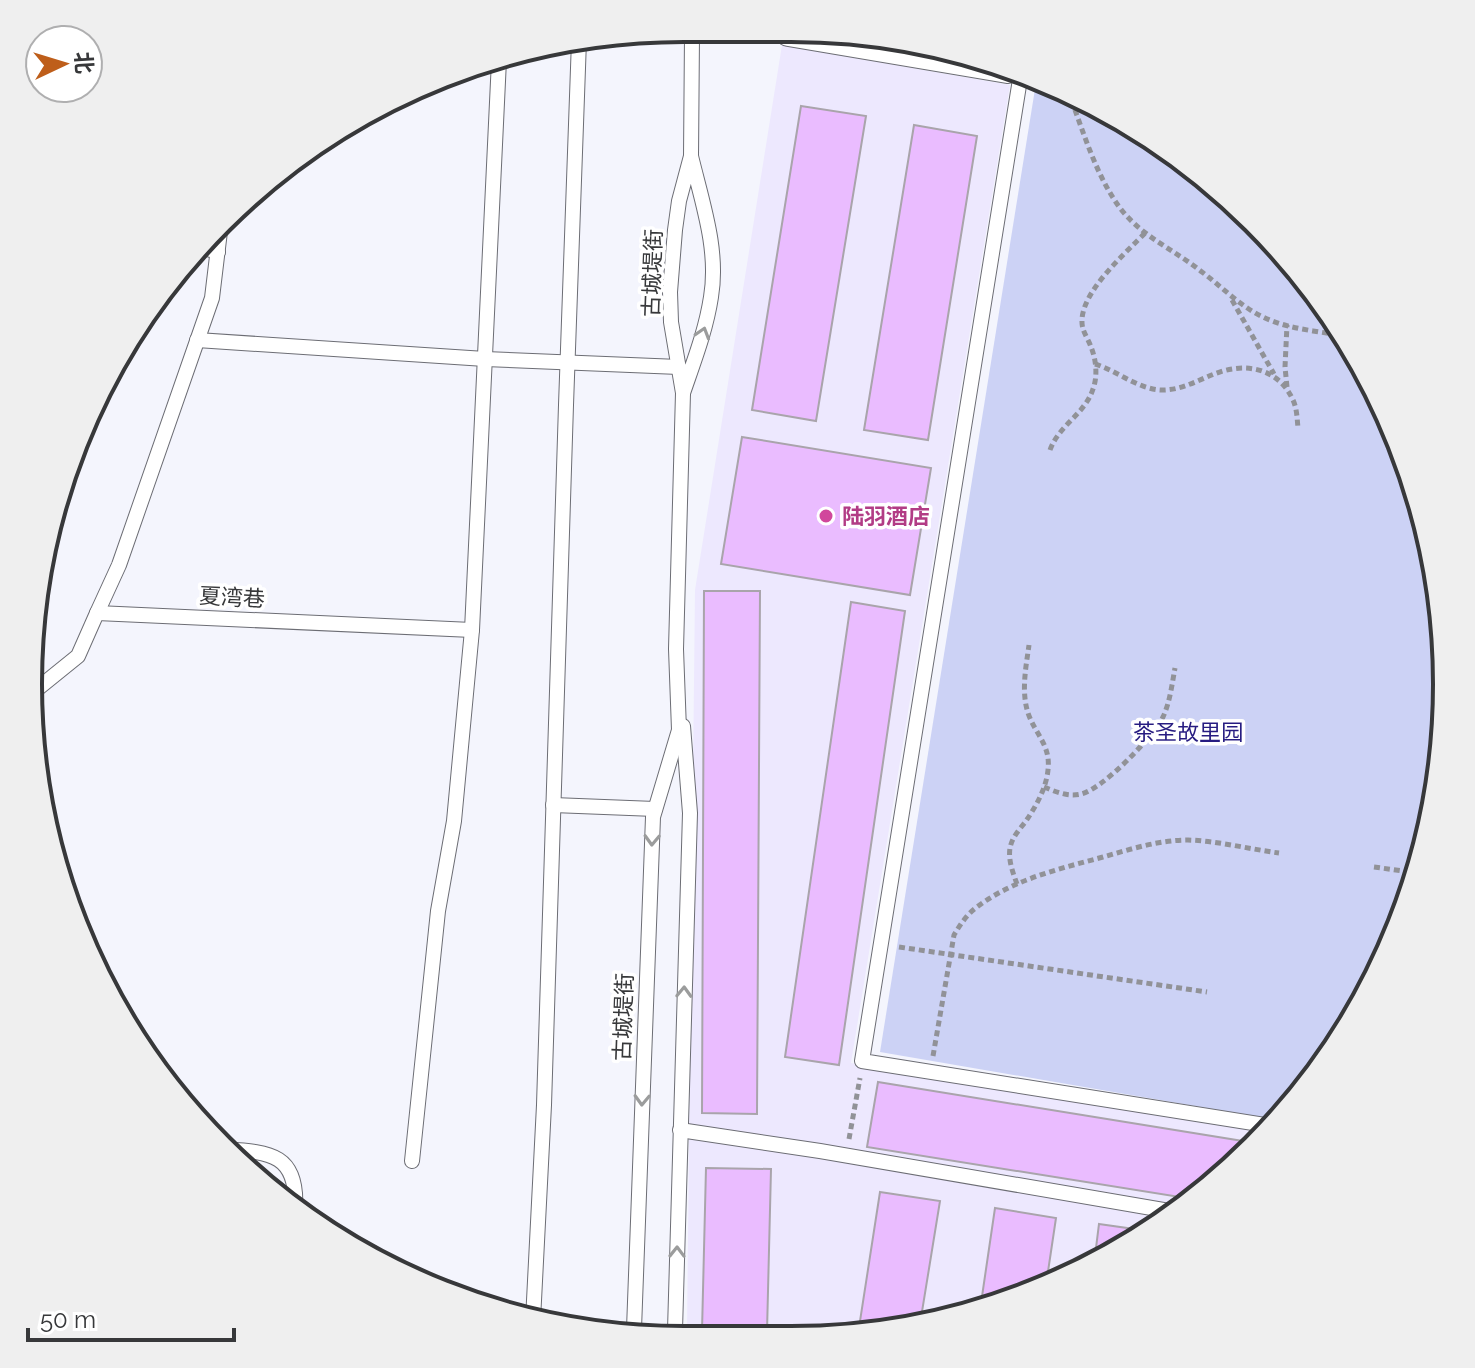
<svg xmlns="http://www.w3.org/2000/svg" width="1475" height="1368" font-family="Raleway,'Noto Sans SC',sans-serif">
<rect width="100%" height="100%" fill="#f4f5fd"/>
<path fill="#ede8fe" d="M782,45L1010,85L851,1063L1266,1132L1224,1177L1119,1252L1002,1305L877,1334L687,1330L695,590Z"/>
<path fill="#ccd2f5" d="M1035,89L1084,97L1190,163L1284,251L1359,356L1412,473L1441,598L1446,726L1425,853L1380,974L1312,1083L1277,1120L880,1052Z"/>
<g fill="#eabcff" stroke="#a9a4ab" stroke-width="2">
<path d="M801,106L866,116L816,421L752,410Z"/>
<path d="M914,125L977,136L928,440L864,430Z"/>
<path d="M742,437L931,468L910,595L721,564Z"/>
<path d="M704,591H760L757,1114L702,1113Z"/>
<path d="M851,602L905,611L839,1065L785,1057Z"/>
<path d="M878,1082L1255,1143L1224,1177L1192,1199L867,1147Z"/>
<path d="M706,1168L771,1169L767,1332L702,1331Z"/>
<path d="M880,1192L940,1201L920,1324L877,1334H858Z"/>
<path d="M995,1208L1056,1218L1046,1285L1002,1305L980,1310Z"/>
<path d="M1099,1224L1148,1231L1119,1252L1094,1264Z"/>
</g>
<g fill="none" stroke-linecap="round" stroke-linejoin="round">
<defs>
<g id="lane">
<path d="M1021,73L862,1061L1272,1126"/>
<path d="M691,156C702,202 719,250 711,297C706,330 694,361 683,393L671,322L670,292L675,230L679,201L691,156L692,35"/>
<path d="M197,246L218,252"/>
<path d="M197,340L485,359L679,367"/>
<path d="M97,613L119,565L212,298L221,223"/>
<path d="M31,694L78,656L97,613L472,630"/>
<path d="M553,805L655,809"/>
<path d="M680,1130L820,1151L1175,1212"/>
<path d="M222,1149C268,1152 299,1152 295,1210"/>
<path d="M412,1161L438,911L454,821L472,630L499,60"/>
<path d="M533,1320L544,1105L566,405L579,40"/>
<path d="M634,1329L653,817L679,730L676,649L683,393"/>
<path d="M675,1330L690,813L683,726"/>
</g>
<path id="street" d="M789,31L1008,68"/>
</defs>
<use href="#lane" stroke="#6c6d74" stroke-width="16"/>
<use href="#street" stroke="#6c6d74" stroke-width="32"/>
<g stroke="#919297" stroke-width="5" stroke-dasharray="6 4" stroke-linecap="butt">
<path d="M1068,91C1083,130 1095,174 1120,208C1142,237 1175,250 1202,272C1222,287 1239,305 1261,316C1286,329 1317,331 1345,336"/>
<path d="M1232,300L1274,374"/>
<path d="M1095,364C1118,371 1140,391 1165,390C1186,389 1203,377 1223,371C1251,363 1279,371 1292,398C1297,407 1297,418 1298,428"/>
<path d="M1287,387L1285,367L1287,325"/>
<path d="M1050,450C1059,425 1085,414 1093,389C1098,376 1096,359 1091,347C1089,341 1085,335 1083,329C1074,297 1125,254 1145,233"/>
<path d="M1044,787C1056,792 1068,797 1081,794C1103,789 1152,738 1163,717C1170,702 1172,684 1175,668"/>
<path d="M1374,867L1417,873"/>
<path d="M1017,884C1013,873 1008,860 1010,848C1012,837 1020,829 1026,821C1036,806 1046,789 1048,770C1051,745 1035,734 1028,713C1021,691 1026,667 1029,645"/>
<path d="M899,947L1207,992"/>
<path d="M933,1056L954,935C960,925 967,914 977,907C1014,879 1059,869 1103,857C1131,849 1159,840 1188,840C1218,841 1249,849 1279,853"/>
<path d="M849,1139L860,1078"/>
</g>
<use href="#lane" stroke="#fff" stroke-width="14"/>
<use href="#street" stroke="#fff" stroke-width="30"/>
</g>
<defs><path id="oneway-chevron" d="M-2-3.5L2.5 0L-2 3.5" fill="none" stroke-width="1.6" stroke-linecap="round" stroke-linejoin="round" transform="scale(2)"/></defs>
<g stroke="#9b9c9c">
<use href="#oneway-chevron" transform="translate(703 333) rotate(-73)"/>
<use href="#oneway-chevron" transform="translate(652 840) rotate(92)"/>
<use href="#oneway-chevron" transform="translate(684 992) rotate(-88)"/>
<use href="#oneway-chevron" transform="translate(642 1100) rotate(92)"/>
<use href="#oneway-chevron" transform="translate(677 1252) rotate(-89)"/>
</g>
<circle fill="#d1479c" stroke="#fff" stroke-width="3" cx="826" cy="516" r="8"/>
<g text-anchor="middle" stroke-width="7" stroke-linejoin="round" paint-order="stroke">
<g font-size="22" fill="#37383a" stroke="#fff">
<text transform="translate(652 273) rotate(-88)" y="8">古城堤街</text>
<text transform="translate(232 597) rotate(3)" y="8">夏湾巷</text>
<text transform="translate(623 1017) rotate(-88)" y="8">古城堤街</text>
</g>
<g font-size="22" font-weight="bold" fill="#b23c85" stroke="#fff" text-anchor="start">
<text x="842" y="524">陆羽酒店</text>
</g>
<g font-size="22" fill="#271c81" stroke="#fff">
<text x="1188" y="740">茶圣故里园</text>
</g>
</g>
<path d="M0 0H1475V1368H0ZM684 42H791A642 642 0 0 1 1433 684V684A642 642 0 0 1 791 1326H684A642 642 0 0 1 42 684V684A642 642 0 0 1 684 42Z" fill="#efefef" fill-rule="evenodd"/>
<path fill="none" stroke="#37383a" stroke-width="4" d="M684 42H791A642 642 0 0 1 1433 684V684A642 642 0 0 1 791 1326H684A642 642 0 0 1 42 684V684A642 642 0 0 1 684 42Z"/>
<g transform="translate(64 64) rotate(86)"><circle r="38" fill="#ffffff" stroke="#afafb0" stroke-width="2"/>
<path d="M0-6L14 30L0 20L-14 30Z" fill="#be5e1a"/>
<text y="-12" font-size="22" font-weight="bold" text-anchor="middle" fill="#37383a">北</text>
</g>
<path d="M28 1328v12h206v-12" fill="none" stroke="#37383a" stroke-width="4"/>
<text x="40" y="1328" font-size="24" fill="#37383a" stroke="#ffffff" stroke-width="6" paint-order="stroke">50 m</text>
</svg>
